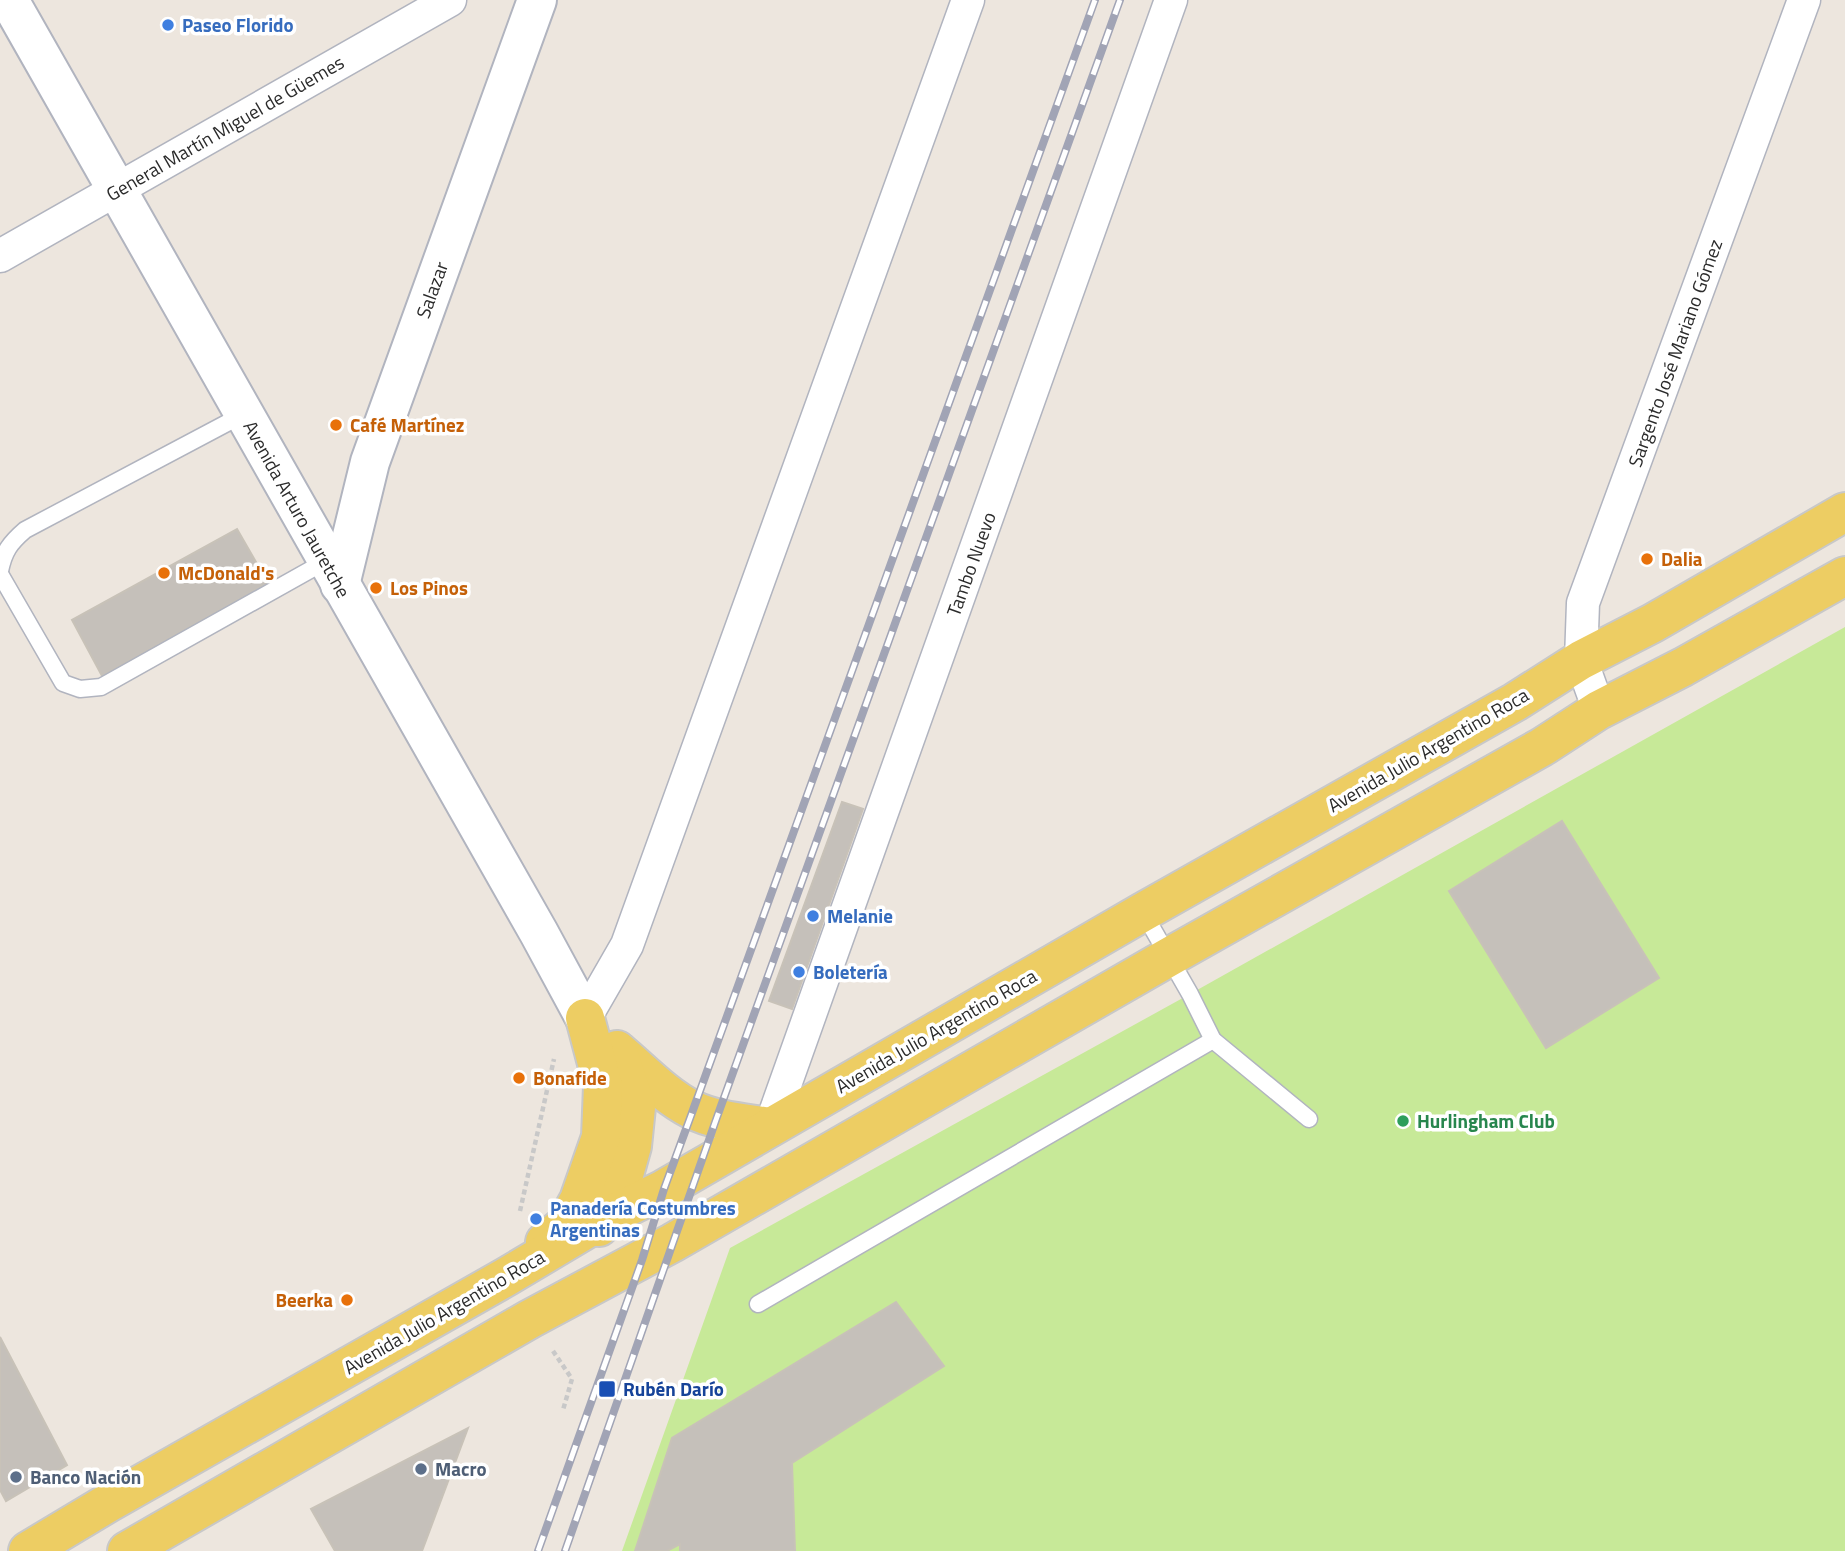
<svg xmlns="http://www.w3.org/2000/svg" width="1845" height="1551" font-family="'Titillium Web',sans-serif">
<rect width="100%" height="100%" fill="#ede6de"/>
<path fill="#c7e998" d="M1845,627V1551H622L730,1248L1190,994Z"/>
<g fill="#c5c0ba" stroke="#c8c2b8" stroke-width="2">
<path d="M237,529L268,583L102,676L72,620Z"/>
<path d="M842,802L863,809L792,1009L769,1001Z"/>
<path d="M1562,821L1659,978L1546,1048L1449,891Z"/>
<path d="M896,1302L944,1366L792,1463L795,1551H680V1544L667,1551H635L672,1438Z"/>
<path d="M0,1337L67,1465L6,1501L0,1490Z"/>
<path d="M468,1428L422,1551H335L311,1509Z"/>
</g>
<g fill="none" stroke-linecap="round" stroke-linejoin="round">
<defs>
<g id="service">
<path d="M0,571C4,551 10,543 25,530L244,414"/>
<path d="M0,574L63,683L80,689L101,687L326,561"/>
<path d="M1143,912L1190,994L1213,1040L1309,1119"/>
<path d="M758,1304L1213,1040"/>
</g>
<g id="minor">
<path d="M0,256L450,0"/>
<path d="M1599,710L1581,660L1583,603L1804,0"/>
<path d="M585,1018L627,945L968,0"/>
<path d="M770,1127L1171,0"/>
</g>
<path id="tertiary" d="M340,585L370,462L537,0"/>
<path id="secondary" d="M9,0L539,933L585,1018"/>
<g id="primary">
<path d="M619,1052C642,1071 664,1095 691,1109C714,1121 745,1123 770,1127"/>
<path d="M599,1227L620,1189L632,1146L636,1107L617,1050"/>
<path d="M545,1242L565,1225L579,1200L601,1137L603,1086L585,1018"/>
<path d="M28,1551L108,1503L506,1277L605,1218L664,1189L1143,912L1515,702L1581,660L1653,623L1845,512"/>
<path d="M127,1551L530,1319L672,1243L1169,957L1542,747L1599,710L1683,667L1845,576"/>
</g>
</defs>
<use href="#service" stroke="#b1b4bf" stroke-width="19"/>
<use href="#minor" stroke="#b1b4bf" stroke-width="35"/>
<use href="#tertiary" stroke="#b1b4bf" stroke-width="42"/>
<use href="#secondary" stroke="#b1b4bf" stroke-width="42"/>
<use href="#primary" stroke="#c8c8c8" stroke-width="42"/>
<g stroke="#c8c8c8" stroke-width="4.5" stroke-dasharray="5 3.5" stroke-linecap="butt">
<path d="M520,1211L554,1059"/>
<path d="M553,1351L572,1379L563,1410"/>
</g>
<use href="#service" stroke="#fff" stroke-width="16"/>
<use href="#minor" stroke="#fff" stroke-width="32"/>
<use href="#tertiary" stroke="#fff" stroke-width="38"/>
<use href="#secondary" stroke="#fff" stroke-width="38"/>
<use href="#primary" stroke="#edcd63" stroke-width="38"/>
<defs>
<g id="rail">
<path d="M538,1551L642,1260L664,1189L693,1110L1095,0"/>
<path d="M565,1551L717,1117L1120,0"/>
</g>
</defs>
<use href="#rail" stroke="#a1a4b5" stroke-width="8"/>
<use href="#rail" stroke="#fff" stroke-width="5" stroke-dasharray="16" stroke-linecap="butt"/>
</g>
<g fill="#3f7fe0" stroke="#fff" stroke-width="2.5">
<circle cx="168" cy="25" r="7"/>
<circle cx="813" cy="916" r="7"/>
<circle cx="799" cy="972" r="7"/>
<circle cx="536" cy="1219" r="7"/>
</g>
<g fill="#e8710a" stroke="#fff" stroke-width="2.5">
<circle cx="336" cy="425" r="7"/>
<circle cx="1647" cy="559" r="7"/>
<circle cx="164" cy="573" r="7"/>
<circle cx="376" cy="588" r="7"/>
<circle cx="519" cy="1078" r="7"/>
<circle cx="347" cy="1300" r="7"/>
</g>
<circle fill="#2e9e5b" stroke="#fff" stroke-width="2.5" cx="1403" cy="1121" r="7"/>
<rect fill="#1a4fb4" stroke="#fff" stroke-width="2.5" x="598" y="1380" width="18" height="18" rx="3.5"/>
<g fill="#5c6f8a" stroke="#fff" stroke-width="2.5">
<circle cx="421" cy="1469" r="7"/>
<circle cx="16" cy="1477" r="7"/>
</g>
<g text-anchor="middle" stroke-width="7" stroke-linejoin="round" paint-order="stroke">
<g font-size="19" font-weight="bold" fill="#366cbe" stroke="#fff" text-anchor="start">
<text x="182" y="32">Paseo Florido</text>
<text x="827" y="923">Melanie</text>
<text x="813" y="979">Boletería</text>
<text x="550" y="1215">Panadería Costumbres<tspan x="550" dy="22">Argentinas</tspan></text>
</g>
<g font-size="19" fill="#2b2b2b" stroke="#fff">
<text transform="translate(225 128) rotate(-30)" y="7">General Martín Miguel de Güemes</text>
<text transform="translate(432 290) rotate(-70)" y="7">Salazar</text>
<text transform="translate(1675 353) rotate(-70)" y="7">Sargento José Mariano Gómez</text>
<text transform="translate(297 509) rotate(61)" y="7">Avenida Arturo Jauretche</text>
<text transform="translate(971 564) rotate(-70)" y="7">Tambo Nuevo</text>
<text transform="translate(1428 750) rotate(-30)" y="7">Avenida Julio Argentino Roca</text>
<text transform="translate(936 1031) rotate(-30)" y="7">Avenida Julio Argentino Roca</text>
<text transform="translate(444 1312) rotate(-30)" y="7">Avenida Julio Argentino Roca</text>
</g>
<g font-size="19" font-weight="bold" fill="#c56008" stroke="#fff" text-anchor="start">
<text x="350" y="432">Café Martínez</text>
<text x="1661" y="566">Dalia</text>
<text x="178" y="580">McDonald's</text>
<text x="390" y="595">Los Pinos</text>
<text x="533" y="1085">Bonafide</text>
<text x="333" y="1307" text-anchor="end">Beerka</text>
</g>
<g font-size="19" font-weight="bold" fill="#27864d" stroke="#fff" text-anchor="start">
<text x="1417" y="1128">Hurlingham Club</text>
</g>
<g font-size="19" font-weight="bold" fill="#164399" stroke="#fff" text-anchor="start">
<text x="623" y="1396">Rubén Darío</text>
</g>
<g font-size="19" font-weight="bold" fill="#4e5e75" stroke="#fff" text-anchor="start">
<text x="435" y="1476">Macro</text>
<text x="30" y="1484">Banco Nación</text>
</g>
</g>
</svg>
